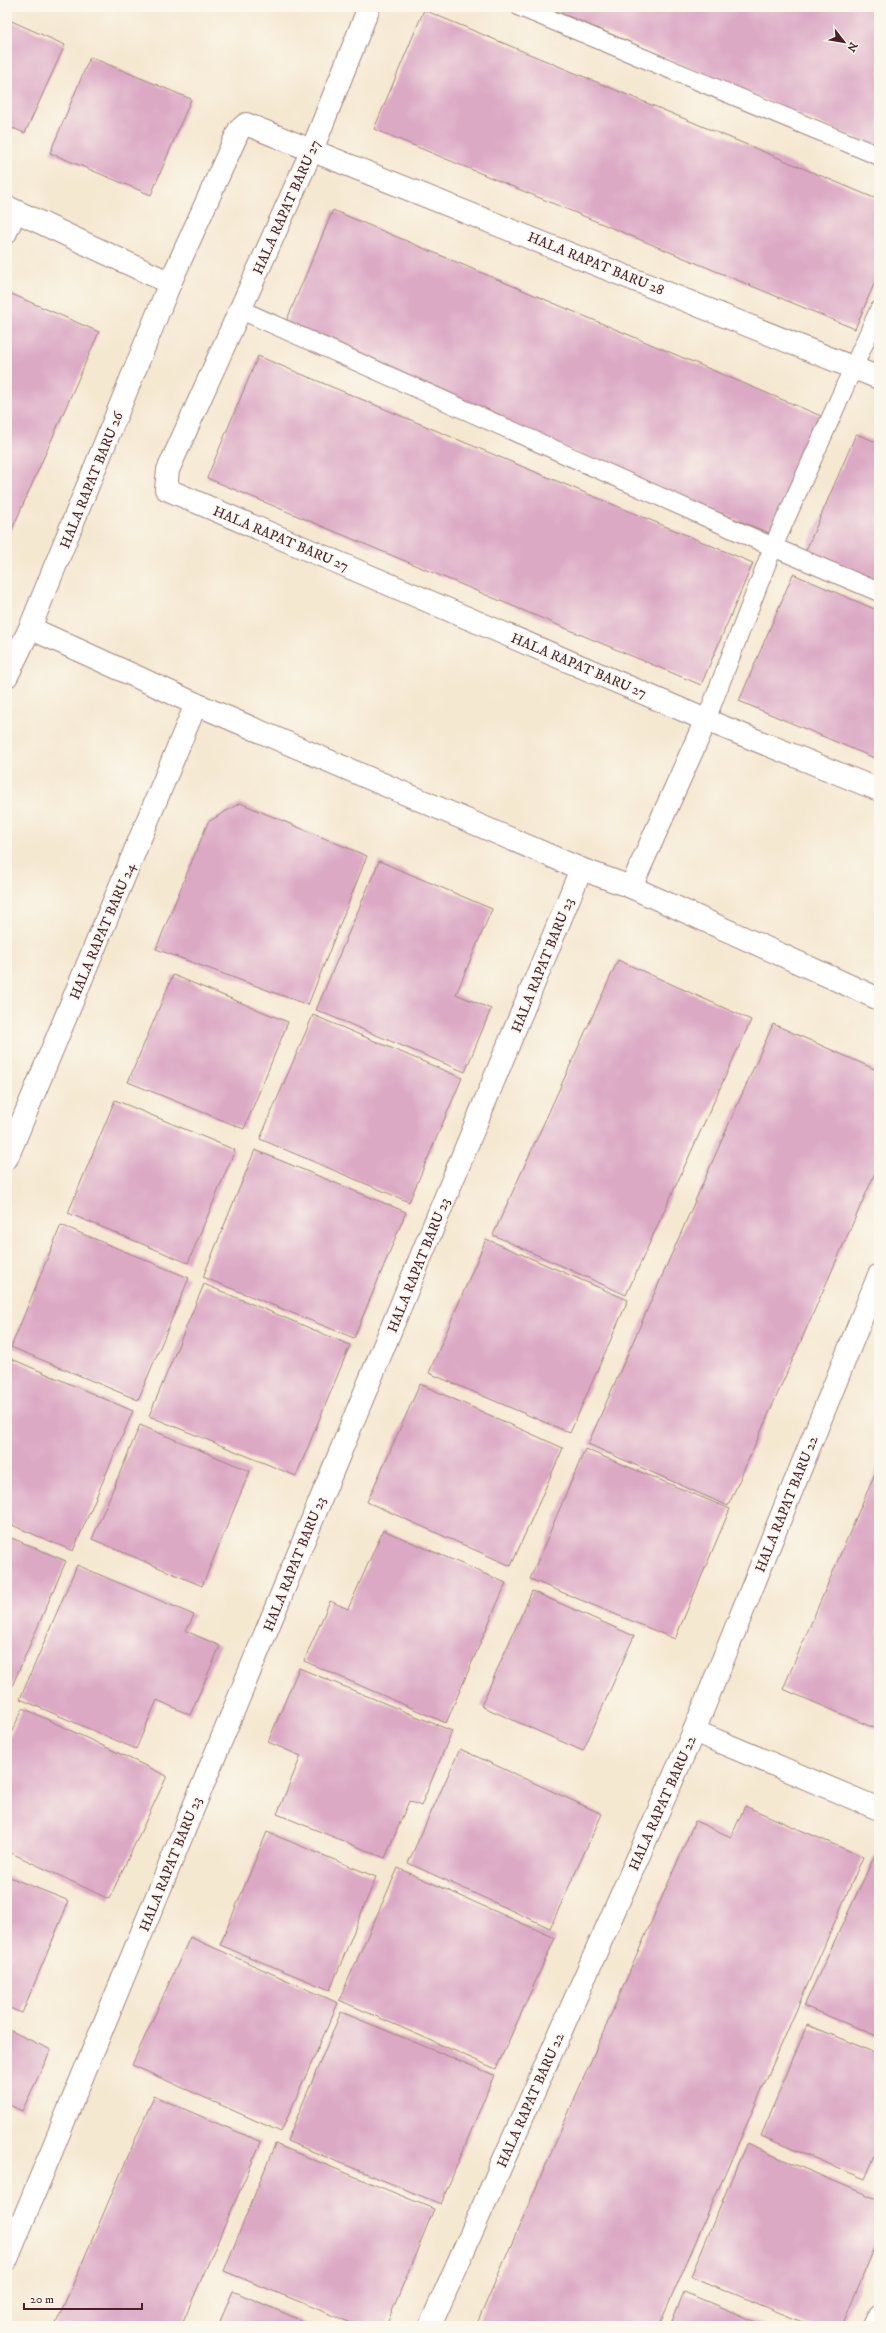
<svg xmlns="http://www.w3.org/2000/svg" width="886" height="2333" font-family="'IM FELL DW Pica',serif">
<rect width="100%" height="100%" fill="#fbf7ec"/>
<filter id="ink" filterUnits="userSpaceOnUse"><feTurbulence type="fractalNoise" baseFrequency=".025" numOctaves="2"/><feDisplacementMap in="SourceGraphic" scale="8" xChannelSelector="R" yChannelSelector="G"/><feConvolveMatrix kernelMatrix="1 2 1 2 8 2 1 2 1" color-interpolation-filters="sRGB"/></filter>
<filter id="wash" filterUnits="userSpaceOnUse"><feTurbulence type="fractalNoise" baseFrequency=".012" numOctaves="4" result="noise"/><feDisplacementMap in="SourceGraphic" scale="16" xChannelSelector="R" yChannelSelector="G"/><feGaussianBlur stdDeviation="0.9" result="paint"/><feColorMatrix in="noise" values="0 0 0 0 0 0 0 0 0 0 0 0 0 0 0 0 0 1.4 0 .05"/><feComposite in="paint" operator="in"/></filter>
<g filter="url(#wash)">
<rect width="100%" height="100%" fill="#f5e8d1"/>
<g id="blocks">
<g fill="#dca9c5">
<path d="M547,7H879V148Z"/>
<path d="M424,10L879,200V272L855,329L374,129Z"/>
<path d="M7,19L65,45L25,133L7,126Z"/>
<path d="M90,57L191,99L151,195L50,153Z"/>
<path d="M333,210L821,416L771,534L283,329Z"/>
<path d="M7,292L99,332L7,541Z"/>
<path d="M258,356L753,563L701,685L207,478Z"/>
<path d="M856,434L879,443V587L804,555Z"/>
<path d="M793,574L879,611V760L739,701Z"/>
<path d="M240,803L367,856L308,1005L156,949L208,822Z"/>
<path d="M379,861L492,909L456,994L491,1009L465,1072L316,1010Z"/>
<path d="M618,960L751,1020L626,1295L493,1235Z"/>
<path d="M173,975L288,1022L244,1129L128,1082Z"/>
<path d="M313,1015L462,1078L409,1202L260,1139Z"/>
<path d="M773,1024L879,1071V1164L728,1506L588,1444Z"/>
<path d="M115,1100L235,1150L188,1263L68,1213Z"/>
<path d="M255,1150L406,1212L354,1338L203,1277Z"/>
<path d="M61,1225L189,1278L138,1400L11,1347Z"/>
<path d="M486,1239L628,1300L570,1433L429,1373Z"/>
<path d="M204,1284L350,1345L296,1476L149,1416Z"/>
<path d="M7,1357L133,1411L73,1551L7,1523Z"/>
<path d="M420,1384L563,1448L511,1566L367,1502Z"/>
<path d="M140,1425L250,1471L202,1586L92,1539Z"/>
<path d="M585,1449L730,1509L675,1639L530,1579Z"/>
<path d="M879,1464V1730L783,1689Z"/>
<path d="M383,1530L506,1583L446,1723L304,1661L330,1601L348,1609Z"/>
<path d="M7,1536L66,1561L7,1698Z"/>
<path d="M77,1565L194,1615L186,1631L220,1646L190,1715L157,1700L136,1749L20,1699Z"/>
<path d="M532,1591L634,1636L583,1751L481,1706Z"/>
<path d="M299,1668L452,1731L421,1806L409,1801L385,1858L277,1814L301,1756L268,1742Z"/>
<path d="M23,1708L167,1776L109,1899L7,1851V1742Z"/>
<path d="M460,1749L602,1814L550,1928L408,1863Z"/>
<path d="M745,1806L863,1857L659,2326H476L695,1821L731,1837Z"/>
<path d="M267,1832L376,1877L330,1990L220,1945Z"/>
<path d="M876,1853L879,1854V2037L804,2006Z"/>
<path d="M398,1868L555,1938L496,2069L339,2000Z"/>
<path d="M7,1876L69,1901L22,2013L7,2007Z"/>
<path d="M190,1937L338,2003L281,2132L132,2065Z"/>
<path d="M341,2012L494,2075L441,2204L287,2141Z"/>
<path d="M807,2025L879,2054V2146L865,2179L761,2136Z"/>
<path d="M7,2029L51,2050L22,2111L7,2104Z"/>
<path d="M154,2096L261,2142L181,2326H55Z"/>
<path d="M275,2144L434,2209L386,2326H359L224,2271Z"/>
<path d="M746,2144L879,2200V2237L842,2326H812L691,2276Z"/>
<path d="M233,2291L314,2326H218Z"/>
<path d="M684,2292L766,2326H670Z"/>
</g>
</g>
</g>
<g filter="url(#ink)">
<use href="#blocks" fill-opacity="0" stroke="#a0847e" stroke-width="1"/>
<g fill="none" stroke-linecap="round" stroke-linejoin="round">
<defs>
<g id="lane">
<path d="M520,7L879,156"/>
<path d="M7,235L17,212"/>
<path d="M241,310L773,547L879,592"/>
<path d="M706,720L773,547L879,310"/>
</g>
<g id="street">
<path d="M369,7L312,150L168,470L166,489L706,720L879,790"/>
<path d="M7,207L170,283L239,130L246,124L879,378"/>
<path d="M30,628L196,704L581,869L631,887L879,999"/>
<path d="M7,676L30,628L170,283"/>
<path d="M631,887L706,720"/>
<path d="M7,1158L196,704"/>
<path d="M694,1731L879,1809"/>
<path d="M7,2259L581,869"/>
<path d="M430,2326L694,1731L879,1275"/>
<path d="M874,2326L879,2315"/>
</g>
</defs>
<use href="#lane" stroke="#a0847e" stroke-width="20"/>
<use href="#street" stroke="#a0847e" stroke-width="24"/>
<use href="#lane" stroke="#fff" stroke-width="18"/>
<use href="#street" stroke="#fff" stroke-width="22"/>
</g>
</g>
<g text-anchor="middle" stroke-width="3" stroke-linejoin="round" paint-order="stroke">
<g font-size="14" fill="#4a1f2b" stroke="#fbf7ec">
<text transform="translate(286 207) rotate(-66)" y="5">HALA RAPAT BARU 27</text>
<text transform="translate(596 263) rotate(22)" y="5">HALA RAPAT BARU 28</text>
<text transform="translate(91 480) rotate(-68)" y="5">HALA RAPAT BARU 26</text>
<text transform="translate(281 538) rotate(23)" y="5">HALA RAPAT BARU 27</text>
<text transform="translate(579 665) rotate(23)" y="5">HALA RAPAT BARU 27</text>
<text transform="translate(102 931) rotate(-67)" y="5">HALA RAPAT BARU 24</text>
<text transform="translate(542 965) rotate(-68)" y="5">HALA RAPAT BARU 23</text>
<text transform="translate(418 1265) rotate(-68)" y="5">HALA RAPAT BARU 23</text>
<text transform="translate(786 1504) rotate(-68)" y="5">HALA RAPAT BARU 22</text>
<text transform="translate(294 1564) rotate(-68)" y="5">HALA RAPAT BARU 23</text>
<text transform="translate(662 1803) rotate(-66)" y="5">HALA RAPAT BARU 22</text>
<text transform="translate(170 1864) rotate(-68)" y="5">HALA RAPAT BARU 23</text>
<text transform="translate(530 2100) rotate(-66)" y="5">HALA RAPAT BARU 22</text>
</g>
</g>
<rect width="886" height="2333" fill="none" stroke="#fbf7ec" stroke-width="24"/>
<g transform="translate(844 42) rotate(121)" stroke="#fbf7ec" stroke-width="3" paint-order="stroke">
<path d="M0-3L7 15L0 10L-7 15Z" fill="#4a1f2b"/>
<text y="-6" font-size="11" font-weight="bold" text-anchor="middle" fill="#4a1f2b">N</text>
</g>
<path d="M24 2303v6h118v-6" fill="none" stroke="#4a1f2b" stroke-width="2"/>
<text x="30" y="2303" font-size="12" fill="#4a1f2b" stroke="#fbf7ec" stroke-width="3" paint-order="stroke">20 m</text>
</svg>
